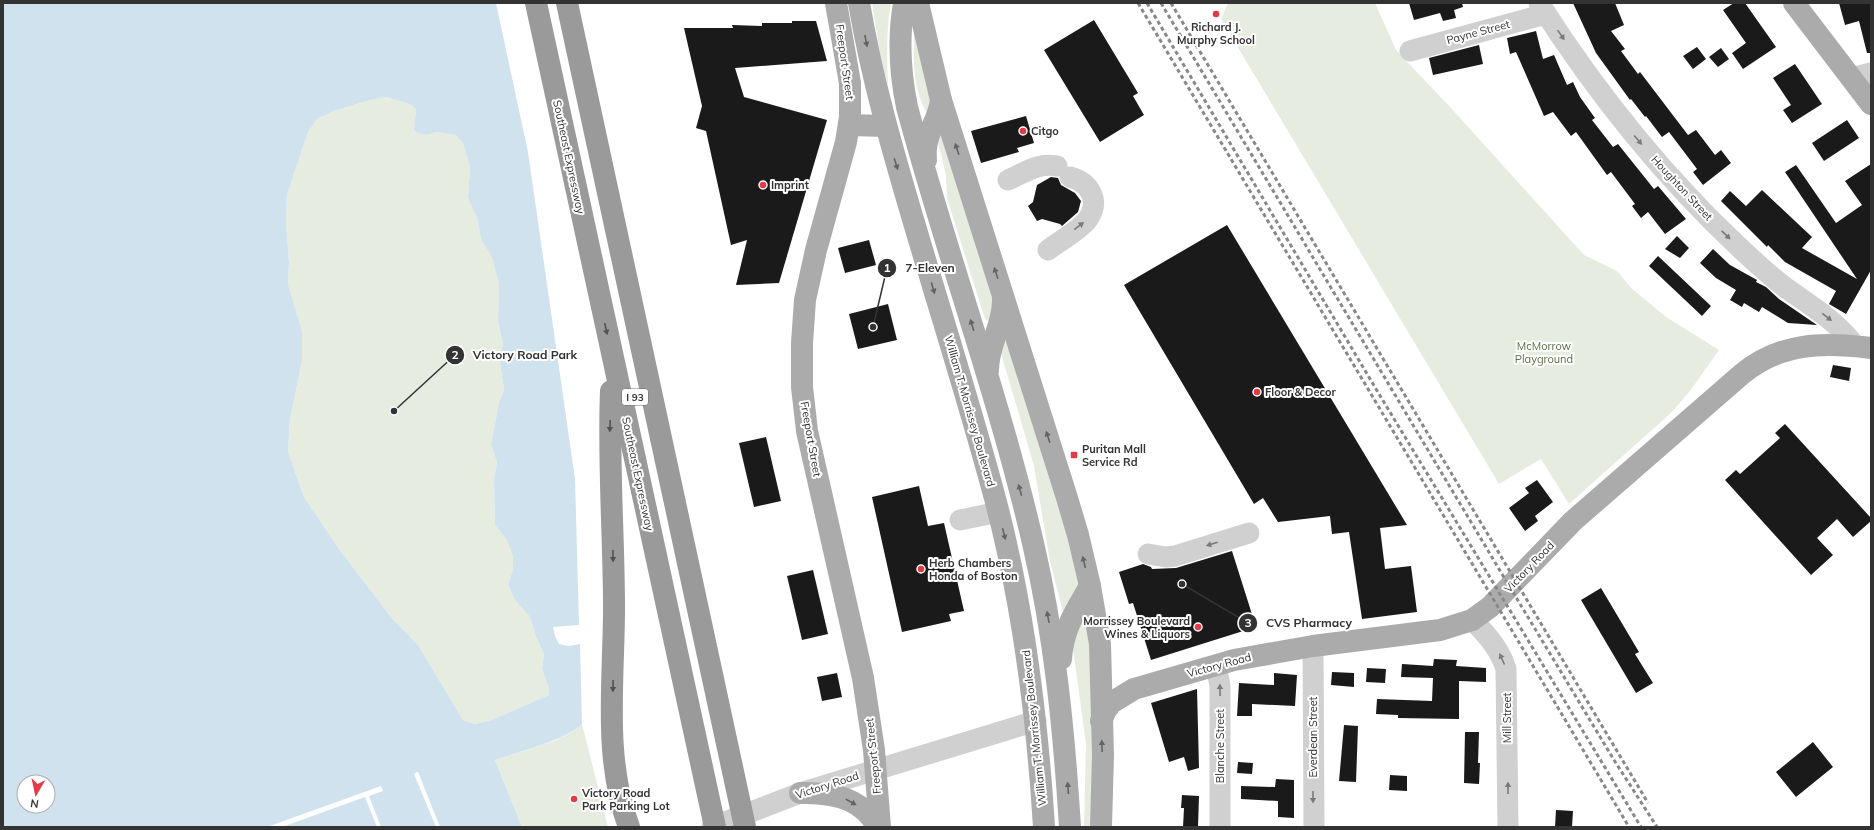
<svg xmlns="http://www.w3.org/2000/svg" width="1874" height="830" font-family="Mulish,sans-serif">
<rect width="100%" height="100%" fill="#fff"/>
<g fill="#e6ecdf">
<path d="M872,3H891C886,30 887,58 888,86L880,53Z"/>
<path d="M1228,3H1375L1396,50L1451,108L1584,255L1617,271L1631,288L1666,317L1719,350L1690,391L1672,412L1569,504L1541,459L1499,484L1221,19Z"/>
<path d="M914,26L934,115L929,116C911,89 914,57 914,26Z"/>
<path d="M387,97L413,105L416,109L414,130L427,135L437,132L455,135L463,143L470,167L468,198L477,218L481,239L492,258L499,284L498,321L503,345L499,357L504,390L499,403L491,444L497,463L494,478L495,525L507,540L513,557V569L508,584L514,599L530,617L536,637L544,654L542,669L549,689V695L489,721L474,724L463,720L418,645L391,617L339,549L304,497L288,452L290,419L302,361V331L288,284L289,262L286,222L287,195L308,132L317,119L334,111L370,100Z"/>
<path d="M941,128L997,309L989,321L985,319L947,198L946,175L936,135Z"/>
<path d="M1002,341H1006L1067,535L1079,588L1064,616L1050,561L1034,466L1001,353Z"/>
<path d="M1084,612L1092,654V827H1084L1086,744L1072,641Z"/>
<path d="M582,724L608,827H522L495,760C518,752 566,741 582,724Z"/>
</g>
<path fill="#cfe2ee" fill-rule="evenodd" d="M3,3H496L528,152L575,479L579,625L553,627L555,636L559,644L568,646L580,644L582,724C566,740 518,752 495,760L522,827H3ZM387,97L412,105L416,109L414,130L418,133L427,135L437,132L455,135L463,143L470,167L468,198L477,218L481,239L492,258L499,284L498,321L503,345L499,357L504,390L499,403L491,444L497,463L494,478L495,525L507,540L513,557V569L508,584L514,599L530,617L536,637L544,654L542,669L549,689V695L489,721L474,724L463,720L418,645L391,617L339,549L304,497L288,452L290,419L302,361V331L288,284L289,262L286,222L287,195L308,132L317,119L334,111L370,100ZM24,782H48V806H24Z"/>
<g fill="#fff">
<path d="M417,772H418L440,827H436L414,774Z"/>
<path d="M381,786L383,791L369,796L381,827H377L365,797L282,827H267Z"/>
</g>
<g fill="#1a1a1a">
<path d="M1409,3H1462L1463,7L1454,10L1456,18L1443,21L1440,13L1414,20Z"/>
<path d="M1573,3H1615L1624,25L1611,31L1625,49L1621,51L1638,74L1640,72L1688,135L1696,130L1715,155L1721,150L1731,163L1703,185L1693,172L1697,169L1669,132L1662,137L1646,116L1645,117L1631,99L1630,100L1596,53Z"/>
<path d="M1734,3H1745L1776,47L1743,69L1732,53L1746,43L1723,10Z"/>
<path d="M1839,3H1871V53H1867L1859,21L1845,25Z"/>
<path d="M1094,20L1138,93L1133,96L1144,115L1100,142L1044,50Z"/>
<path d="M792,21H816L827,61L735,68L744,97L827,120L779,283L736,285L747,240L731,245L706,131L696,128L702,106L684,28H733L732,25L762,26V23H792Z"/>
<path d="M1536,31L1543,59L1554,55L1567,85L1573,82L1580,97L1595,118L1592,120L1613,147L1618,144L1654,189L1658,186L1686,219L1665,234L1648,212L1641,218L1632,206L1635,204L1611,172L1607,175L1576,132L1571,136L1553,112L1544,116L1516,52L1510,54L1507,38Z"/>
<path d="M1479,45L1483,64L1433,75L1429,58Z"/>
<path d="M1697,47L1706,59L1693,69L1683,56Z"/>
<path d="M1721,48L1729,59L1718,67L1709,57Z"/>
<path d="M1795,64L1822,104L1792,123L1783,110L1791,105L1773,78Z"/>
<path d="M1026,116L1034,143L1017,148L1019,152L981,163L971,131Z"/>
<path d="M1847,120L1859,138L1824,161L1812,143Z"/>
<path d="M1871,164V270L1846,314L1829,304L1836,291L1785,262L1768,245L1767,247L1721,201L1730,191L1746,206L1762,190L1812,237L1802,248L1857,279L1785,172L1796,165L1836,223L1862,205L1845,181Z"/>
<path d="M1051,177L1058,178L1061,185L1075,193L1081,201L1078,212L1062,226L1060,224L1042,219L1037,221L1028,206L1033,202L1037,185Z"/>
<path d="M1227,225L1407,525L1380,528L1385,569L1411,566L1417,612L1362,619L1349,532L1332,534L1330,516L1278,522L1263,498L1254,504L1124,285Z"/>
<path d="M1677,236L1689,248L1680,258L1665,249Z"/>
<path d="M869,240L876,265L845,273L838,248Z"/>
<path d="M1713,249L1730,265L1757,280L1756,282L1766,287L1779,299L1817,325L1788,323L1762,307L1759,312L1744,303L1742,307L1730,300L1736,290L1716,278L1700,263Z"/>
<path d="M1658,256L1711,306L1702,316L1649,266Z"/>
<path d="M888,304L897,340L858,349L849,314Z"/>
<path d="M1833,365L1851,368L1849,381L1830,377Z"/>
<path d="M1785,424L1871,518V521L1853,537L1837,519L1817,538L1833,555L1811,575L1725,480L1736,470L1740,474L1780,438L1775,433Z"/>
<path d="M766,437L781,501L754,507L739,443Z"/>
<path d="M1537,480L1553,502L1535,516L1538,521L1525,531L1509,508L1529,493L1525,488Z"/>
<path d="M919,486L928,526L944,523L964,611L949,614L951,621L902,632L872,497Z"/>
<path d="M1232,551L1256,627L1151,660L1133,603L1129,604L1119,572L1143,564L1151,567L1152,569L1176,568Z"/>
<path d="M813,570L828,634L802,640L787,576Z"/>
<path d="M1601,588L1639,652L1635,654L1653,683L1636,693L1581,600Z"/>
<path d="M1434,659L1457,660L1456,666L1486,668V682L1459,681V719L1398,718V715L1376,714L1377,699L1432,701L1433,678L1401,677L1402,664L1433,666Z"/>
<path d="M1367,668L1386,669L1385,683L1366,682Z"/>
<path d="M1332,672L1354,673V687L1331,685Z"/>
<path d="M837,673L842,697L822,701L817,677Z"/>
<path d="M1274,673L1297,675L1295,706L1252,704V716H1237L1239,683L1274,685Z"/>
<path d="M1197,689L1199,768L1188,771L1184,757L1169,762L1151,703Z"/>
<path d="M1344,725L1358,726L1356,782L1339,781Z"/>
<path d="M1465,732H1479L1478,763H1480L1479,784L1464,783Z"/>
<path d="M1813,742L1833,767L1796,797L1776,772Z"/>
<path d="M1238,762L1253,763L1252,774L1237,773Z"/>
<path d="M1390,775L1407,776V791L1389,790Z"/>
<path d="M1276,779L1294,780V818L1278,817V801L1241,799V786L1275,787Z"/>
<path d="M1182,795L1199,796L1198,827H1183L1184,808H1181Z"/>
<path d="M1556,810L1573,811L1572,827H1555Z"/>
</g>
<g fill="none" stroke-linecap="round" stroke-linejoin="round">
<g stroke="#d0d0d0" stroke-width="21">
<path d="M1539,3C1596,92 1663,176 1740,248C1755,262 1770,276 1786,288C1811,306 1837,321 1855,346"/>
<path d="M1410,51L1546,14"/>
<path d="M1851,78L1871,73"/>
<path d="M1008,180C1024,173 1039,162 1057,166"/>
<path d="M1048,250C1060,241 1080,230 1088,219C1101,200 1089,182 1070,177"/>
<path d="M960,520L999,512"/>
<path d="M1148,554L1166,557L1175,556L1249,533"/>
<path d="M1472,620C1487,634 1500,649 1506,669L1508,827"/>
<path d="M1313,646L1314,827"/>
<path d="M1216,665L1220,686V827"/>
<path d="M712,827L800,793L1036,721"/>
</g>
<g stroke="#ababab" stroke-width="22">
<path d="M836,3L850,83V117L846,142L816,250L805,300L802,343V387L807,431L863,678L874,750L880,827"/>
<path d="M859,3C872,79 893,152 915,226C941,314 969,402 993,491C1023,601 1037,713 1044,827"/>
<path d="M904,3C898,38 900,73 907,107C946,253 999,396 1033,543C1055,637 1064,731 1070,827"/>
<path d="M918,3L941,100L1067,498L1078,535L1090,586L1100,644L1103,755L1101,827"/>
<path d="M1794,3L1871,104"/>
<path d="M849,125L885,126"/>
<path d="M926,160C923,134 938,124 941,100"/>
<path d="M988,370C988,344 1003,326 1003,301"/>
<path d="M1061,659C1063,629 1075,612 1090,586"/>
<path d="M1101,721L1106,710L1111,703L1134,689L1234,660L1313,646L1440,630L1472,620L1490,607L1573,521L1742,374C1781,342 1823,342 1871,348"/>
<path d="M800,793C829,792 863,797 877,827"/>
</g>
<g stroke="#9a9a9a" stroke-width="22">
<path d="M536,3L715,827"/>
<path d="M567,3L745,827"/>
<path d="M611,391C608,463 614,536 614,608C614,680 603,758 629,827"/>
</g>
<g stroke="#888" stroke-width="3" stroke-dasharray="4 3" stroke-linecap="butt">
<path d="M1138,3L1629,827"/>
<path d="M1147,3L1376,389L1641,827"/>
<path d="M1161,3L1499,569L1614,760L1657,827"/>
<path d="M1171,3L1648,803"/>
</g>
</g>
<defs><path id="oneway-solid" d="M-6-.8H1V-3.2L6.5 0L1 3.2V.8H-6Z"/></defs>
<g fill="#7a7a7a">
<use href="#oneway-solid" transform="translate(1561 35) rotate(55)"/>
<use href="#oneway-solid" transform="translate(1638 140) rotate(50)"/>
<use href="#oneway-solid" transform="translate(1079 226) rotate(-38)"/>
<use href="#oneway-solid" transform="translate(1726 235) rotate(44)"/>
<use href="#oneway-solid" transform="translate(1827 317) rotate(38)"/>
<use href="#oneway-solid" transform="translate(1212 544) rotate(163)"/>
<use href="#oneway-solid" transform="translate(1502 659) rotate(-114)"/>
<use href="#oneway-solid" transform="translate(1220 690) rotate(-91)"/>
<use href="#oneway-solid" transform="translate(1508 788) rotate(-90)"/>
<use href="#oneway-solid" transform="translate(1313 797) rotate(90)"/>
</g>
<g fill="#636363">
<use href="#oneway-solid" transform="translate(866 41) rotate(79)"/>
<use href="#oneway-solid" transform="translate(957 149) rotate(-108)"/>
<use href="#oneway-solid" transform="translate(896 164) rotate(73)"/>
<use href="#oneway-solid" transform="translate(996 273) rotate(-108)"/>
<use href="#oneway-solid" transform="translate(933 288) rotate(73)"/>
<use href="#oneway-solid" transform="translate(972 325) rotate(-107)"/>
<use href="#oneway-solid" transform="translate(1048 437) rotate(-108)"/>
<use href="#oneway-solid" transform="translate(1020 490) rotate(-105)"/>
<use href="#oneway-solid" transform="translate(1004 534) rotate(76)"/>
<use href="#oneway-solid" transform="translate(1084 562) rotate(-103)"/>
<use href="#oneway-solid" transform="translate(1048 617) rotate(-100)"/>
<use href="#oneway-solid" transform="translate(1102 746) rotate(-92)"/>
<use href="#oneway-solid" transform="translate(1068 788) rotate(-94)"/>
<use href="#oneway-solid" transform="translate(851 802) rotate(29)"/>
</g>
<g fill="#525252">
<use href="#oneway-solid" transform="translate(606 329) rotate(78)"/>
<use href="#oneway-solid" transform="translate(610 426) rotate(92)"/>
<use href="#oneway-solid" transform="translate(613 556) rotate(89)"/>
<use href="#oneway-solid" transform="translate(613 686) rotate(91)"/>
</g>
<g fill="#e63946" stroke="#fff" stroke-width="1.5">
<circle cx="1216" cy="14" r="4"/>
<circle cx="1023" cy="131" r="4"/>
<circle cx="763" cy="185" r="4"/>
<circle cx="1257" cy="392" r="4"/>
<rect x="1070" y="451" width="8" height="8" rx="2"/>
<circle cx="921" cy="569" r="4"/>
<circle cx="1198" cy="627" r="4"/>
<circle cx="574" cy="799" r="4"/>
</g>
<g text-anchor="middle" stroke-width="4" stroke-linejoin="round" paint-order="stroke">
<rect fill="#fff" stroke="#707070" stroke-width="1" x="622" y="389" width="26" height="16" rx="3"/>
<g font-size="10" font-weight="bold" fill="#333">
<text x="635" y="401">I 93</text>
</g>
<g font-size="11" font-weight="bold" fill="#333" stroke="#fff" text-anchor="start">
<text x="1216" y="31" text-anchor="middle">Richard J.<tspan x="1216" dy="13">Murphy School</tspan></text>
<text x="1031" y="135">Citgo</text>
<text x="771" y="189">Imprint</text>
<text x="1265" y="396">Floor &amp; Decor</text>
<text x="1082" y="453">Puritan Mall<tspan x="1082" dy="13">Service Rd</tspan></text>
<text x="929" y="567">Herb Chambers<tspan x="929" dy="13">Honda of Boston</tspan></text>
<text x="1190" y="625" text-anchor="end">Morrissey Boulevard<tspan x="1190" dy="13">Wines &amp; Liquors</tspan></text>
<text x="582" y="797">Victory Road<tspan x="582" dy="13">Park Parking Lot</tspan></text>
</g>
<g font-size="11" fill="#333" stroke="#fff">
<text transform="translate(1478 32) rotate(-15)" y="4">Payne Street</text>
<text transform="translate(845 62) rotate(82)" y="4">Freeport Street</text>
<text transform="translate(569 157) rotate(78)" y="4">Southeast Expressway</text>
<text transform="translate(1682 188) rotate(47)" y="4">Houghton Street</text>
<text transform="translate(970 411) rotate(74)" y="4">William T. Morrissey Boulevard</text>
<text transform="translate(811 439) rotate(80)" y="4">Freeport Street</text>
<text transform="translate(638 474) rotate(78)" y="4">Southeast Expressway</text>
<text transform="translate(1529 567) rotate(-46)" y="4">Victory Road</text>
<text transform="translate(1219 665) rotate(-15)" y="4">Victory Road</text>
<text transform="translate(1507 718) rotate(-90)" y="4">Mill Street</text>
<text transform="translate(1034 728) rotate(-96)" y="4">William T. Morrissey Boulevard</text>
<text transform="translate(1313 737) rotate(-90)" y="4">Everdean Street</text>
<text transform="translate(1220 746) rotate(-90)" y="4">Blanche Street</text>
<text transform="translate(873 756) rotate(-96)" y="4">Freeport Street</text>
<text transform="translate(827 785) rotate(-18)" y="4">Victory Road</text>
</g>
<g font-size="11" fill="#56703f" stroke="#fff">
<text x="1544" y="350">McMorrow<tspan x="1544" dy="13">Playground</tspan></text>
</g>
</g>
<path fill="none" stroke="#333" stroke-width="1.5" d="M873 327L887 268M394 411L455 355M1182 584L1248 623"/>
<g fill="#333" stroke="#fff" stroke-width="1.5">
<circle cx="873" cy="327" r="4"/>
<circle cx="394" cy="411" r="4"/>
<circle cx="1182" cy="584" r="4"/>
<circle cx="887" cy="268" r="10"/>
<circle cx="455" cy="355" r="10"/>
<circle cx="1248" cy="623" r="10"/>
</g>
<g font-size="12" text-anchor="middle" font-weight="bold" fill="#fff">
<text x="887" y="272">1</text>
<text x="455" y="359">2</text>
<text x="1248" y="627">3</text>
</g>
<g font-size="12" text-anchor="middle" font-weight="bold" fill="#333" stroke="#fff" stroke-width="4" stroke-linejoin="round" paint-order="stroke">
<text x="930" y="272">7-Eleven</text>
<text x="525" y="359">Victory Road Park</text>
<text x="1309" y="627">CVS Pharmacy</text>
</g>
<rect width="1874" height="830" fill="none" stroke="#333333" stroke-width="8"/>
<g transform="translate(36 794) rotate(189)"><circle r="19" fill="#ffffff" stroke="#adadad"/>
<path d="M0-3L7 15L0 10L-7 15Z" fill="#e63946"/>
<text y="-6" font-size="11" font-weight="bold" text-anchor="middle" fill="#333333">N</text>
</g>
</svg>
